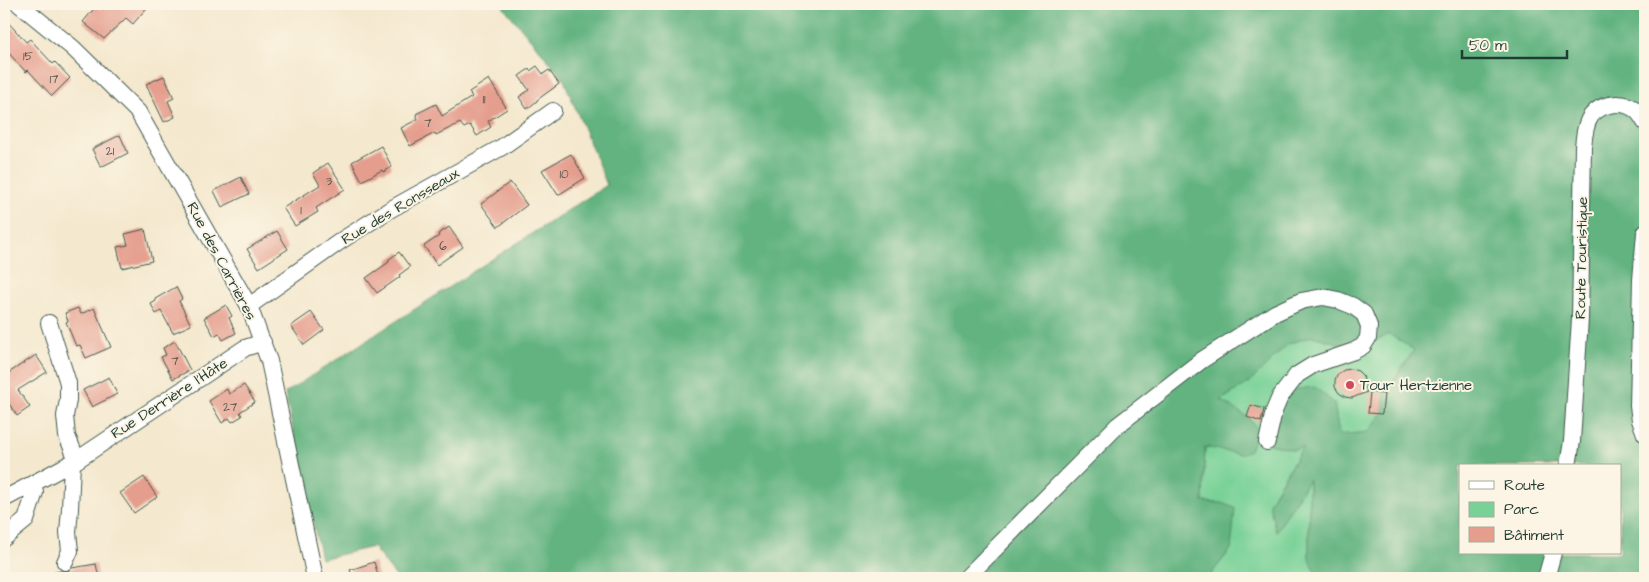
<svg xmlns="http://www.w3.org/2000/svg" width="1649" height="582" font-family="'Architects Daughter',sans-serif">
<rect width="100%" height="100%" fill="#fcf5e5"/>
<filter id="ink" filterUnits="userSpaceOnUse"><feTurbulence type="fractalNoise" baseFrequency=".02" numOctaves="2"/><feDisplacementMap in="SourceGraphic" scale="10" xChannelSelector="R" yChannelSelector="G"/><feConvolveMatrix kernelMatrix="1 2 1 2 8 2 1 2 1" color-interpolation-filters="sRGB"/></filter>
<filter id="wash" filterUnits="userSpaceOnUse"><feTurbulence type="fractalNoise" baseFrequency=".0096" numOctaves="4" result="noise"/><feDisplacementMap in="SourceGraphic" scale="20" xChannelSelector="R" yChannelSelector="G"/><feGaussianBlur stdDeviation="1.12" result="paint"/><feColorMatrix in="noise" values="0 0 0 0 0 0 0 0 0 0 0 0 0 0 0 0 0 1.4 0 .05"/><feComposite in="paint" operator="in"/></filter>
<g filter="url(#wash)">
<rect width="100%" height="100%" fill="#f4e8ce"/>
<path fill="#78d197" stroke="#4c8766" d="M1369,326L1389,334L1414,350L1384,394L1382,414L1368,432L1339,435L1334,403C1311,436 1288,468 1269,503L1276,531L1309,478V556L1317,578H1208L1231,549L1203,502L1205,446L1247,417L1221,400L1250,382L1288,344L1312,336L1349,346Z"/>
<path fill="#62b380" stroke="#40785a" fill-rule="evenodd" d="M501,4H1645V578H1317L1309,556V479L1276,532L1269,503L1303,447L1294,450L1269,444L1280,397L1297,389L1315,387L1334,403L1339,435L1368,432L1382,414L1384,394L1414,350L1389,334L1377,340L1369,326L1349,346L1312,336L1288,344L1250,382L1221,400L1247,417L1258,429L1250,450L1240,454L1205,447L1203,502L1221,503L1235,508L1231,549L1208,578H397L373,547L321,559L285,393L607,185L563,78ZM1460,466H1620V553H1460Z"/>
<g id="blocks">
<g fill="#e59e8e">
<path d="M107,4H150L133,24L126,18L104,39L83,22L97,5L103,10Z"/>
<path d="M4,18L26,42L30,39L53,64L55,62L70,78L52,96L28,70L26,72L4,48Z"/>
<path d="M537,66L543,74L549,70L559,84L537,100V101L527,109L519,97L529,90L519,76L529,69L530,71Z"/>
<path d="M164,76L174,98L168,101L175,117L164,122L146,84Z"/>
<path d="M489,79L507,109L488,121L491,127L477,136L470,125L464,128L460,123L436,135L435,133L410,146L401,128L418,119L416,114L436,104L442,116L472,97L469,92Z"/>
<path d="M120,135L128,153L101,167L92,149Z"/>
<path d="M381,146L392,167L383,172L382,170L362,181L352,162Z"/>
<path d="M571,154L585,178L558,195L542,170Z"/>
<path d="M328,163L345,189L316,208L318,212L295,226L283,208L320,185L313,173Z"/>
<path d="M241,177L249,194L222,207L214,191Z"/>
<path d="M510,182L527,205L498,227L481,204Z"/>
<path d="M449,227L463,247L437,265L424,246L439,236L438,234Z"/>
<path d="M145,229L152,261L122,268L117,247L128,245L125,234Z"/>
<path d="M277,231L288,249L259,268L247,249Z"/>
<path d="M399,252L410,267L399,275L400,277L377,293L366,278L389,262L388,260Z"/>
<path d="M176,287L182,299L179,301L191,325L173,333L161,311L156,314L151,304L156,301L155,299Z"/>
<path d="M226,305L232,316L229,318L236,333L223,340L219,333L214,336L204,318Z"/>
<path d="M78,308L81,314L94,308L111,347L86,358L80,345L76,346L66,322L68,321L65,313Z"/>
<path d="M311,312L324,330L304,345L291,326Z"/>
<path d="M175,341L190,370L173,379L161,357L166,355L163,348Z"/>
<path d="M36,355L47,372L18,390L30,407L17,416L4,396V379L9,376L7,374Z"/>
<path d="M1351,369L1358,371L1363,376L1367,392L1352,398L1345,397L1339,393L1335,387V380L1338,374L1344,370Z"/>
<path d="M109,377L117,394L92,407L83,390Z"/>
<path d="M244,385L255,402L240,412L242,416L232,422L229,418L222,423L209,401L227,389L229,394Z"/>
<path d="M1370,392L1384,394L1382,414L1368,413Z"/>
<path d="M1251,405L1264,409L1261,422L1247,417Z"/>
<path d="M144,477L157,497L134,513L120,493Z"/>
<path d="M374,562L379,578H353L350,570Z"/>
<path d="M96,564L99,578H50V573L60,571L66,572L72,568Z"/>
</g>
</g>
</g>
<g filter="url(#ink)">
<use href="#blocks" fill-opacity="0" stroke="#3f574b" stroke-width="1"/>
<g fill="none" stroke-linecap="round" stroke-linejoin="round">
<defs>
<g id="minor">
<path d="M19,4L73,48L138,112L249,306L269,361L315,578"/>
<path d="M1645,233L1641,280L1638,406L1640,420L1645,434"/>
<path d="M249,306L342,240L391,209L502,147L553,111"/>
<path d="M49,323L68,383V400L65,416L67,436L77,460"/>
<path d="M1568,466L1572,441L1580,319L1583,147C1584,137 1585,124 1591,116C1602,102 1626,100 1638,112C1641,115 1643,119 1645,122"/>
<path d="M4,499L77,460L245,348L263,342"/>
<path d="M4,538L26,520L35,492L33,484"/>
<path d="M65,562L70,551L68,532L70,509L72,463"/>
<path d="M966,578L1118,425L1202,360L1275,313L1301,301L1323,297L1338,300L1353,306L1364,314L1369,326L1368,338L1363,346L1354,351L1313,365L1297,375L1280,397L1274,411L1267,442"/>
<path d="M1546,578L1553,553"/>
</g>
</defs>
<use href="#minor" stroke="#3f574b" stroke-width="18"/>
<use href="#minor" stroke="#fff" stroke-width="16"/>
</g>
</g>
<circle fill="#d1495b" stroke="#fcf5e5" stroke-width="2" cx="1350" cy="385" r="5"/>
<g text-anchor="middle" stroke-width="4" stroke-linejoin="round" paint-order="stroke">
<g font-size="12" fill="#50554a">
<text x="28" y="60">15</text>
<text x="54" y="83">17</text>
<text x="484" y="103">11</text>
<text x="428" y="127">7</text>
<text x="110" y="155">21</text>
<text x="564" y="178">10</text>
<text x="329" y="185">3</text>
<text x="301" y="214">1</text>
<text x="443" y="250">6</text>
<text x="175" y="365">7</text>
<text x="230" y="411">27</text>
</g>
<g font-size="15" fill="#1f3d34" stroke="#fcf5e5">
<text transform="translate(400 206) rotate(-31)" y="5">Rue des Ronsseaux</text>
<text transform="translate(1581 258) rotate(-89)" y="5">Route Touristique</text>
<text transform="translate(222 261) rotate(62)" y="5">Rue des Carrières</text>
<text transform="translate(169 398) rotate(-33)" y="5">Rue Derrière l'Hâte</text>
</g>
<g font-size="15" fill="#1f3d34" stroke="#fcf5e5" text-anchor="start">
<text x="1360" y="390">Tour Hertzienne</text>
</g>
</g>
<rect width="1649" height="582" fill="none" stroke="#fcf5e5" stroke-width="20"/>
<rect x="1459" y="464" width="162" height="90" fill="#fcf5e5" stroke="#a4ab9e"/>
<rect x="1469" y="481" width="25" height="8" fill="#ffffff" stroke="#a4ab9e"/>
<text x="1504" y="490" font-size="15" fill="#1f3d34">Route</text>
<rect x="1469" y="502" width="25" height="15" fill="#78d197" stroke="#a4ab9e"/>
<text x="1504" y="514" font-size="15" fill="#1f3d34">Parc</text>
<rect x="1469" y="527" width="25" height="15" fill="#e59e8e" stroke="#a4ab9e"/>
<text x="1504" y="540" font-size="15" fill="#1f3d34">Bâtiment</text>
<path d="M1462 50v8h105v-8" fill="none" stroke="#1f3d34" stroke-width="2.5"/>
<text x="1469" y="50" font-size="15" fill="#1f3d34" stroke="#fcf5e5" stroke-width="4" paint-order="stroke">50 m</text>
</svg>
